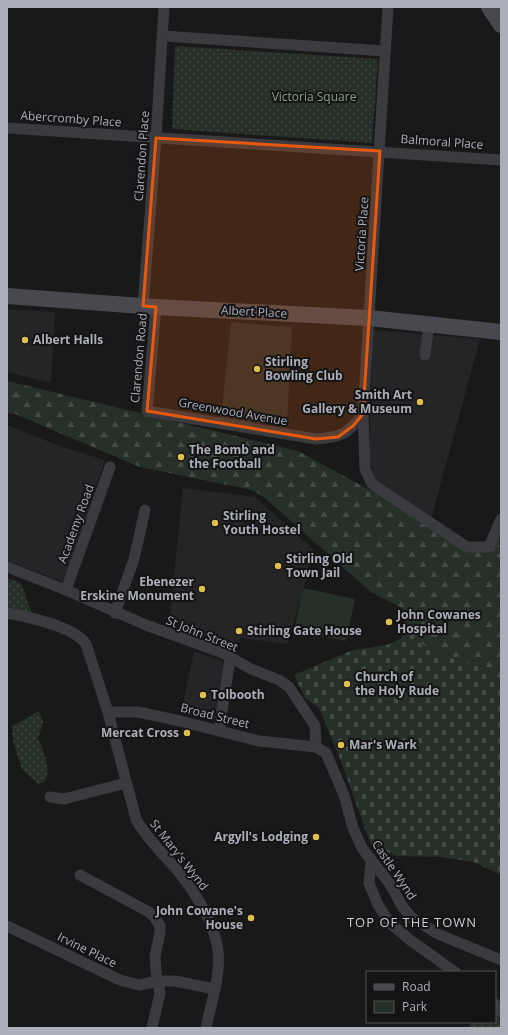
<svg xmlns="http://www.w3.org/2000/svg" width="508" height="1035" font-family="'Open Sans',sans-serif">
<defs>
<pattern id="green-dots" width="8" height="8" patternUnits="userSpaceOnUse"><rect width="8" height="8" fill="#272f29"/><path d="M2 2h.1M6 6h.1" fill="none" stroke="#444b46" stroke-width="1.8" stroke-linecap="round"/></pattern>
<pattern id="forest-firs" width="22" height="20" patternUnits="userSpaceOnUse"><rect width="22" height="20" fill="#272f29"/><path d="M5 1l3.5 6h-7zM16 11l3.5 6h-7z" fill="#444b46"/></pattern>
<pattern id="cemetery-stones" width="16" height="16" patternUnits="userSpaceOnUse"><rect width="16" height="16" fill="#272f29"/><path d="M2 7V4a2 2 0 0 1 4 0v3zM10 15v-3a2 2 0 0 1 4 0v3z" fill="#444b46"/></pattern>
</defs>
<rect width="100%" height="100%" fill="#19191a"/>
<g fill="#252527">
<path d="M7,309L55,312L51,383L7,372Z"/>
<path d="M373,330L480,339L430,523L375,480L369,458Z"/>
<path d="M7,425L62,447L105,460L64,582L7,561Z"/>
<path d="M183,488L255,497L314,550L288,644L241,638L236,651L169,626Z"/>
<path d="M194,651L225,662L218,722L181,714Z"/>
</g>
<g fill="url(#green-dots)">
<path d="M175,46L378,59L372,143L172,129Z"/>
<path d="M501,533V555L492,551Z"/>
<path d="M7,578L21,583L33,616L7,609Z"/>
<path d="M39,711L43,722L38,739C44,752 51,766 45,781L38,784L22,769L13,741L12,727Z"/>
<path d="M495,1015L501,1021V1028H468L471,1022H495Z"/>
</g>
<path fill="url(#forest-firs)" d="M7,381L298,451L392,502L468,551H495L501,555V683L485,667L437,654L420,643L409,632L403,630L407,612L398,606L371,592L264,497L252,490L140,467L15,414L7,413Z"/>
<path fill="url(#cemetery-stones)" d="M403,630L409,632L420,643L437,654L485,667L501,683V875L474,862L441,857L397,856L371,845L341,761L319,708L305,698L294,675L353,650L387,645L401,639Z"/>
<g fill="#272f29">
<path d="M231,322L292,327L287,426L221,419Z"/>
<path d="M303,588L355,599L346,641L294,631Z"/>
</g>
<g fill="none" stroke-linecap="round" stroke-linejoin="round">
<g stroke="#3a3a3f" stroke-width="11">
<path d="M388,7L363,414L365,469L372,484L467,547H489L501,519"/>
<path d="M163,36L385,51"/>
<path d="M7,128L501,160"/>
<path d="M143,306L156,138L164,7"/>
<path d="M156,307L147,411L316,439C341,437 347,435 363,414"/>
<path d="M425,355L429,325"/>
<path d="M7,567L66,590L146,625L223,653L251,669L279,680L289,687L315,726L316,747"/>
<path d="M66,590L110,467"/>
<path d="M7,613C28,617 74,626 86,644L108,712L136,819C148,841 167,857 182,876C198,897 214,923 218,950C221,975 211,1003 206,1028"/>
<path d="M115,613L134,559L145,510"/>
<path d="M108,712H138L180,721L259,741L316,747L326,753L344,795L353,828L362,848L390,884L402,906L412,918L438,934L501,960"/>
<path d="M219,731L230,659"/>
<path d="M50,797L64,799L126,783"/>
<path d="M371,861L369,883L378,905L390,923L410,940L455,972"/>
<path d="M80,875L149,912L155,918L160,926V933L155,956L156,971L160,993L152,1028"/>
<path d="M7,926L120,980L139,985L158,981H175L214,989"/>
<path d="M495,1004L501,1012"/>
</g>
<g stroke="#48494f" stroke-width="16">
<path d="M489,7L501,25"/>
<path d="M7,296L156,307L369,318L501,332"/>
</g>
</g>
<path fill="#e8590c" fill-opacity="0.2" stroke="#e8590c" stroke-width="3" stroke-linejoin="round" d="M156,138L380,151L363,414L353,426L338,437L316,439L147,411L156,307L143,306Z"/>
<g fill="#e0c04b" stroke="#141415" stroke-width="1.5">
<circle cx="25" cy="340" r="4"/>
<circle cx="257" cy="369" r="4"/>
<circle cx="420" cy="402" r="4"/>
<circle cx="181" cy="457" r="4"/>
<circle cx="215" cy="523" r="4"/>
<circle cx="278" cy="566" r="4"/>
<circle cx="202" cy="589" r="4"/>
<circle cx="389" cy="622" r="4"/>
<circle cx="239" cy="631" r="4"/>
<circle cx="347" cy="684" r="4"/>
<circle cx="203" cy="695" r="4"/>
<circle cx="187" cy="733" r="4"/>
<circle cx="341" cy="745" r="4"/>
<circle cx="316" cy="837" r="4"/>
<circle cx="251" cy="918" r="4"/>
</g>
<g text-anchor="middle" stroke-width="4" stroke-linejoin="round" paint-order="stroke">
<g font-size="12" fill="#85a28b" stroke="#141415">
<text x="314" y="101">Victoria Square</text>
</g>
<g font-size="12" fill="#acafb9" stroke="#141415">
<text transform="translate(71 119) rotate(4)" y="4">Abercromby Place</text>
<text transform="translate(442 142) rotate(4)" y="4">Balmoral Place</text>
<text transform="translate(142 156) rotate(-86)" y="4">Clarendon Place</text>
<text transform="translate(362 234) rotate(-86)" y="4">Victoria Place</text>
<text transform="translate(254 312) rotate(3)" y="4">Albert Place</text>
<text transform="translate(139 358) rotate(-85)" y="4">Clarendon Road</text>
<text transform="translate(233 412) rotate(10)" y="4">Greenwood Avenue</text>
<text transform="translate(76 524) rotate(-70)" y="4">Academy Road</text>
<text transform="translate(202 634) rotate(22)" y="4">St John Street</text>
<text transform="translate(215 716) rotate(14)" y="4">Broad Street</text>
<text transform="translate(179 855) rotate(52)" y="4">St Mary's Wynd</text>
<text transform="translate(394 870) rotate(56)" y="4">Castle Wynd</text>
<text transform="translate(87 950) rotate(26)" y="4">Irvine Place</text>
</g>
<g font-size="12" font-weight="bold" fill="#acafb9" stroke="#141415" text-anchor="start">
<text x="33" y="344">Albert Halls</text>
<text x="265" y="366">Stirling<tspan x="265" dy="14">Bowling Club</tspan></text>
<text x="412" y="399" text-anchor="end">Smith Art<tspan x="412" dy="14">Gallery &amp; Museum</tspan></text>
<text x="189" y="454">The Bomb and<tspan x="189" dy="14">the Football</tspan></text>
<text x="223" y="520">Stirling<tspan x="223" dy="14">Youth Hostel</tspan></text>
<text x="286" y="563">Stirling Old<tspan x="286" dy="14">Town Jail</tspan></text>
<text x="194" y="586" text-anchor="end">Ebenezer<tspan x="194" dy="14">Erskine Monument</tspan></text>
<text x="397" y="619">John Cowanes<tspan x="397" dy="14">Hospital</tspan></text>
<text x="247" y="635">Stirling Gate House</text>
<text x="355" y="681">Church of<tspan x="355" dy="14">the Holy Rude</tspan></text>
<text x="211" y="699">Tolbooth</text>
<text x="179" y="737" text-anchor="end">Mercat Cross</text>
<text x="349" y="749">Mar's Wark</text>
<text x="308" y="841" text-anchor="end">Argyll's Lodging</text>
<text x="243" y="915" text-anchor="end">John Cowane's<tspan x="243" dy="14">House</tspan></text>
</g>
<g font-size="13" letter-spacing="1" fill="#cdced5" stroke="#141415">
<text x="412" y="927">TOP OF THE TOWN</text>
</g>
</g>
<rect width="508" height="1035" fill="none" stroke="#acafb9" stroke-width="16"/>
<rect x="366" y="971" width="130" height="52" fill="#141415" stroke="#515257"/>
<rect x="374" y="984" width="20" height="6" fill="#48494f" stroke="#515257"/>
<text x="402" y="991" font-size="12" fill="#acafb9">Road</text>
<rect x="374" y="1001" width="20" height="12" fill="#272f29" stroke="#515257"/>
<text x="402" y="1011" font-size="12" fill="#acafb9">Park</text>
</svg>
